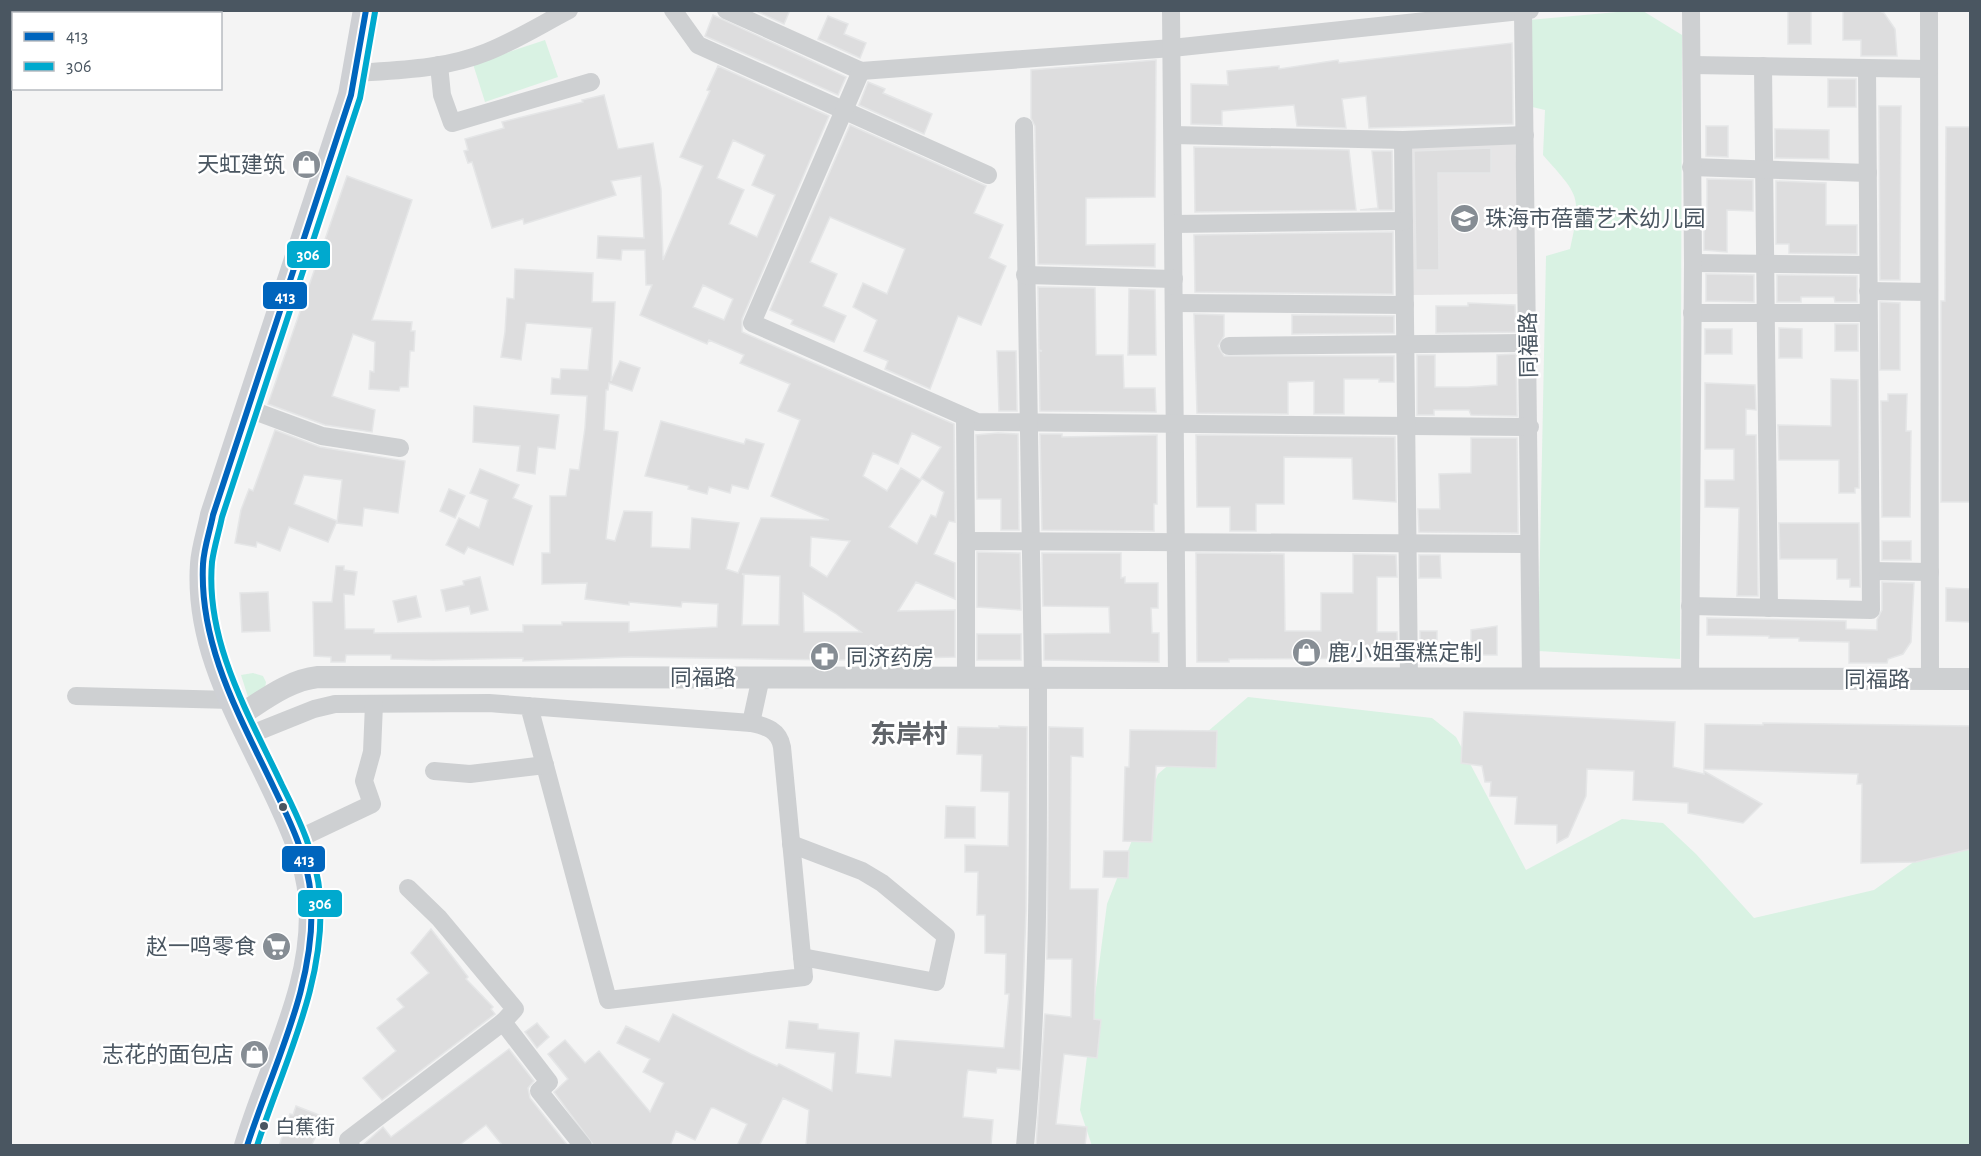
<svg xmlns="http://www.w3.org/2000/svg" width="1981" height="1156" font-family="'Alegreya Sans','Noto Sans SC',sans-serif">
<rect width="100%" height="100%" fill="#f4f4f4"/>
<path fill="#e6e5e6" d="M1515,139L1521,294L1411,295L1409,143Z"/>
<g fill="#d9f2e3">
<path d="M1628,11H1643L1682,35L1680,659L1538,651L1546,256L1570,249C1582,195 1579,196 1543,155L1545,110L1528,106L1529,20Z"/>
<path d="M545,40L558,77L485,102L473,64Z"/>
<path d="M253,673L263,676L266,682L265,689L248,697L241,675Z"/>
<path d="M1248,697L1432,718L1456,737L1526,870L1622,819L1663,823L1696,854L1754,918L1874,890L1970,822V1145L1092,1146L1080,1110L1107,904L1158,774Z"/>
</g>
<g fill="#ddddde" stroke="#e5e6e7" stroke-width="1.5" fill-rule="evenodd">
<path d="M754,10H790L784,24Z"/>
<path d="M1843,10H1878L1884,13L1895,29L1897,56H1861V40H1843Z"/>
<rect x="1788" y="11" width="23" height="33"/>
<path d="M713,15L846,77L838,95L705,36Z"/>
<path d="M828,16L848,24L844,34L866,43L860,58L818,39Z"/>
<path d="M1512,43L1513,124L1369,128L1366,96L1342,99L1346,128L1297,126L1294,105L1222,111V125L1191,124V84L1228,85L1227,71L1279,66V69L1338,60L1339,63Z"/>
<path d="M1156,60L1155,197L1086,198V245L1155,244V267L1038,264L1035,126L1031,118V70Z"/>
<path d="M718,66L829,116L742,319V332L954,424L955,522L949,521L934,554L955,563V599L916,582L898,611L955,610V657L837,660L629,657L523,661V658L433,660L391,659V655H346L345,662H331V657L314,656L313,602H332L336,566H344V570L357,572L354,595L344,594L345,629H374V633L523,632V625H562V622H629V632L717,627L718,604L682,602L681,607L629,602V605L585,599L587,583L542,584V553H550V496H566L570,469L579,470L585,428L587,396L551,394L552,378L560,379L561,369L588,370L592,328L526,323L521,360L501,357L505,332L507,298L514,299L515,269L593,273L592,302H615L611,381L620,361L640,368L632,391L609,383L608,390H606L604,430L618,432L606,539L615,541L624,511L652,512L651,547L690,549L692,518L739,523L726,569L738,573L761,518L829,520L771,496L800,420L778,411L790,384L740,363L744,355L709,340L707,344L640,315L652,285H646L645,250H622L621,260L597,258L598,236L644,238L641,176L611,181L616,195L524,224L523,219L492,228L472,162L468,163L464,151L468,150L465,139L504,128L502,122L583,102L582,100L604,95L618,149L653,143L661,189L663,260L703,166L680,157L710,91L707,90ZM733,140L765,155L752,185L775,195L757,237L729,224L744,190L717,178ZM703,285L733,299L724,320L693,307ZM912,433L941,447L921,478L944,492L936,517L931,515L917,544L889,527L921,480L901,468L887,491L863,476L873,453L898,464ZM811,537L850,541L827,577L810,566ZM742,574L780,576L779,625H742L744,575ZM803,593L835,613L861,632H804Z"/>
<rect x="1828" y="79" width="28" height="28"/>
<path d="M868,82L885,89L883,93L932,114L924,134L859,105Z"/>
<path d="M1879,106H1901L1900,280H1880Z"/>
<path d="M850,125L986,186L974,213L1003,225L989,258L1006,266L981,325L958,316L930,389L885,369L888,361L864,351L877,320L853,307L863,283L887,294L905,249L830,217L810,262L837,274L823,306L846,316L834,342L791,324L793,320L770,310Z"/>
<path d="M1706,126H1728V157L1706,156Z"/>
<path d="M1946,127H1971V502H1941V301H1945Z"/>
<path d="M1775,129L1829,130V159L1775,158Z"/>
<path d="M1194,147L1349,150L1356,210L1195,212Z"/>
<path d="M1491,148V173H1438L1439,270H1416L1414,151Z"/>
<path d="M1372,151H1392L1393,210H1360L1378,208Z"/>
<path d="M347,176L412,200L372,320L412,322L411,331H415L414,351H410L408,387H400L399,391L369,389L370,371L374,372L375,342L353,334L332,396L375,410L372,432L325,425L268,404Z"/>
<path d="M1707,179L1753,180V211L1727,210V252L1704,250V225H1707Z"/>
<path d="M1776,181L1826,183V225H1857V254L1789,253V244H1776Z"/>
<path d="M1393,232V294L1195,292L1194,235Z"/>
<path d="M1706,274L1754,275V302L1706,301Z"/>
<path d="M1777,275L1857,276V302H1835L1834,297H1801V302H1777Z"/>
<path d="M1038,287L1095,288L1096,355H1123L1124,388H1155L1156,412L1040,411L1039,351H1042L1039,350Z"/>
<path d="M1129,289L1155,290L1156,355H1128Z"/>
<path d="M1880,302L1900,303V370H1880Z"/>
<path d="M1468,303L1515,305L1516,332L1436,333V306H1468Z"/>
<path d="M1194,314L1224,315V336L1218,346L1224,356H1394V382H1379V379H1344V414H1314V381L1288,382V414L1197,413Z"/>
<path d="M1292,315L1394,316V333L1292,334Z"/>
<rect x="1835" y="324" width="23" height="27"/>
<path d="M1779,328L1802,329V358H1779Z"/>
<rect x="1705" y="329" width="27" height="25"/>
<path d="M997,351H1016L1017,411H999Z"/>
<path d="M1516,354L1517,416L1471,415L1469,410H1434V415H1417V355H1435V387H1468L1497,385V355Z"/>
<path d="M1831,379L1858,380L1859,488H1855V493H1839V460H1779L1778,425L1831,426Z"/>
<path d="M1705,383L1755,385L1756,410L1746,409V435H1756L1758,596H1737L1739,508L1705,507V480H1734V449H1705Z"/>
<path d="M1888,394H1907L1906,431H1911L1910,517H1882L1881,401H1888Z"/>
<path d="M474,406L559,415L555,449L538,447L535,474L517,471L520,446L473,442Z"/>
<path d="M661,421L744,444L746,439L764,444L748,489L732,485L730,493L709,487L707,494L688,489L689,486L645,476Z"/>
<path d="M275,430L320,447L405,461L398,513L364,508L362,526L337,523L342,480L304,475L294,504L337,521L328,542L289,527L280,551L257,542L256,547L235,543L241,510L249,489L253,491Z"/>
<path d="M998,433L1018,434L1019,530H1001V499H977L976,435Z"/>
<path d="M1040,434H1062V437L1157,435V504H1154V531L1042,530Z"/>
<path d="M1196,435L1395,437L1396,502L1353,499L1352,458L1284,457V504H1256V531H1230V507H1197Z"/>
<path d="M1471,438H1517L1518,533L1419,532L1418,509H1440L1439,474L1471,473Z"/>
<path d="M480,469L519,485L513,498L532,506L513,565L468,547L464,554L446,545L459,518L479,528L488,500L470,493Z"/>
<path d="M449,489L465,496L455,518L440,511Z"/>
<path d="M1779,523H1859L1860,587H1850V579H1837V559H1780Z"/>
<rect x="1882" y="541" width="29" height="19"/>
<path d="M977,552L1020,553L1021,610L977,607Z"/>
<path d="M1042,553H1121V578L1125,577V583H1158V608H1151L1152,633H1159V662L1044,660V634L1110,633L1109,607L1043,606Z"/>
<path d="M1196,553L1284,554L1285,631H1321V593H1353V554L1396,555L1397,577H1377V632H1397L1398,658L1229,659V662H1197Z"/>
<path d="M1419,555H1440L1441,578H1419Z"/>
<path d="M480,577L488,610L471,614L469,606L446,611L441,590L464,585L463,581Z"/>
<path d="M1882,582L1914,583L1911,642L1903,654L1888,659L1887,663H1849V642L1799,641V638H1769V636L1707,635V618L1846,621V629L1877,630V620L1882,610Z"/>
<path d="M1946,588L1970,589V622L1946,621Z"/>
<path d="M268,592L270,631L242,632L240,593Z"/>
<path d="M416,596L421,617L398,622L393,601Z"/>
<path d="M1497,626V655H1471V630Z"/>
<rect x="1420" y="631" width="17" height="25"/>
<rect x="977" y="634" width="44" height="26"/>
<path d="M1464,712L1675,722L1673,767L1704,774V771L1762,804L1743,823L1688,813V803L1633,800L1634,771L1587,769L1586,796L1568,837L1557,843V825L1515,824L1517,797L1490,796L1491,782H1485L1482,766L1461,763Z"/>
<path d="M1763,723L1971,726V849L1916,862L1861,863L1862,784H1857L1858,774L1704,769L1705,724L1763,725Z"/>
<path d="M999,726L1027,727L1026,911L1020,1070L997,1068L996,1073L968,1070L967,1074L963,1117L993,1120L991,1145L806,1146L809,1110L783,1098L759,1146H737L747,1124L714,1108H711L695,1140L676,1131L670,1146H594L554,1092L568,1079L548,1054L565,1040L585,1063L599,1051L650,1112L664,1083L643,1072L650,1059L617,1043L626,1026L659,1042L673,1014L751,1054L777,1066L779,1064L832,1091L835,1053L786,1048L789,1021L818,1024V1029L859,1033L856,1073L891,1077L895,1040L1004,1048L1009,994H1005L1006,954L985,953V915H977L978,872H965V845L1008,846L1009,792L981,791L982,755L957,754L958,727L999,728Z"/>
<path d="M1049,727L1083,728V757L1071,756L1070,889H1098L1094,1019L1101,1020L1097,1058L1064,1054L1056,1124L1087,1127L1085,1146H1036L1045,1014L1071,1017L1072,959H1047Z"/>
<path d="M1130,730L1217,731L1216,768L1156,766L1152,842L1123,841L1125,767H1129Z"/>
<path d="M946,806L975,807V838H945Z"/>
<path d="M1104,851H1129L1128,878L1103,877Z"/>
<path d="M431,929L468,977L466,979L493,1007L491,1009L495,1014L382,1100L363,1078L396,1051L377,1028L404,1007L397,999L429,973L411,953Z"/>
<path d="M537,1023L549,1037L537,1048L525,1032Z"/>
<path d="M509,1049L534,1081L528,1088L530,1098L568,1146H503L486,1125L458,1146H362L383,1127L391,1137Z"/>
<path d="M296,1106L324,1117L319,1130L311,1146H279L290,1114L293,1115Z"/>
</g>
<g fill="none" stroke-linecap="round" stroke-linejoin="round">
<g stroke="#ced0d2" stroke-width="18">
<path d="M673,10L698,45L988,175"/>
<path d="M726,10L861,71L1172,48L1530,10"/>
<path d="M1171,10L1177,677"/>
<path d="M1929,10L1930,680"/>
<path d="M1523,12L1531,679"/>
<path d="M439,65L442,95L452,123L591,82"/>
<path d="M1693,65L1929,69"/>
<path d="M1763,66L1769,608"/>
<path d="M861,71L752,323L977,422L1530,427"/>
<path d="M356,73C400,70 445,69 487,52C515,41 542,24 569,10"/>
<path d="M1024,126L1033,677"/>
<path d="M1173,135L1403,140L1525,135"/>
<path d="M1403,140L1409,679"/>
<path d="M1691,167L1868,173"/>
<path d="M1173,224L1404,221"/>
<path d="M1693,263L1868,265"/>
<path d="M1025,275L1174,279"/>
<path d="M1868,291L1929,292"/>
<path d="M1174,303L1405,305"/>
<path d="M1692,313H1868"/>
<path d="M1229,346L1528,343"/>
<path d="M249,409L322,436L400,448"/>
<path d="M965,417L966,541"/>
<path d="M1871,571L1930,572"/>
<path d="M1690,606L1871,610L1867,68"/>
<path d="M966,677V541L1529,544"/>
<path d="M1690,680L1693,263L1691,10"/>
<path d="M76,696L232,700"/>
<path d="M751,723L761,677"/>
<path d="M249,735L314,709L335,704L489,703L751,723C766,726 779,730 782,747L804,977L608,1000L529,706"/>
<path d="M434,771L470,774L545,765"/>
<path d="M296,840L372,804L364,781L372,752L374,704"/>
<path d="M791,844L862,871L882,883L946,936L936,982L802,957"/>
<path d="M503,1022L549,1082L539,1091L583,1146"/>
<path d="M351,1146L348,1140L503,1022L515,1009L439,918L408,888"/>
<path d="M1025,1146C1040,990 1038,833 1038,677"/>
</g>
<path stroke="#ced0d2" stroke-width="22" d="M240,715C264,700 289,680 318,677L1970,679"/>
<path stroke="#ced0d4" stroke-width="26" d="M247,1146C271,1064 319,984 311,897C308,861 292,826 277,794C243,721 197,649 203,564C204,548 210,531 213,515L351,95L366,10"/>
<defs>
<path id="bus-1" d="M247,1146C273,1065 317,984 311,897C308,858 290,821 273,786C239,715 199,645 203,564C204,547 210,531 213,515L351,95L366,10"/>
<path id="bus-2" d="M257,1146C283,1064 326,984 320,896C317,857 299,819 282,785C249,715 205,642 212,562C214,547 219,532 222,517L360,98L375,12"/>
</defs>
<use href="#bus-1" stroke="#fff" stroke-width="10"/>
<use href="#bus-2" stroke="#fff" stroke-width="10"/>
<use href="#bus-1" stroke="#0065bd" stroke-width="6"/>
<use href="#bus-2" stroke="#00a9ce" stroke-width="6"/>
</g>
<defs>
<symbol id="shop-disc" viewBox="-11 -11 22 22"><circle r="9.5" fill="#868d94" stroke="#fff"/><path d="M-5-2.5h2.3a2.7 3.5 0 0 1 5.4 0H5L5.5 6h-11ZM-1.5-2.5h3a1.5 2.3 0 0 0-3 0Z" fill="#fff"/></symbol>
<symbol id="school-disc" viewBox="-11 -11 22 22"><circle r="9.5" fill="#868d94" stroke="#fff"/><path d="M0-5L7-2L0 1L-7-2ZM-4 1L0 2.5L4 1V4Q0 6-4 4Z" fill="#fff"/></symbol>
<symbol id="pharmacy-disc" viewBox="-11 -11 22 22"><circle r="9.5" fill="#868d94" stroke="#fff"/><path d="M-2-6h4v4h4v4h-4v4h-4v-4h-4v-4h4Z" fill="#fff"/></symbol>
<symbol id="supermarket-disc" viewBox="-11 -11 22 22"><circle r="9.5" fill="#868d94" stroke="#fff"/><path d="M-6-5.5h2.5l.6 2H6L4.5 2H-2.5L-4.4-4H-6ZM-1.5 3.2a1.3 1.3 0 1 0 .1 0ZM3 3.2a1.3 1.3 0 1 0 .1 0Z" fill="#fff"/></symbol>
</defs>
<g fill-rule="evenodd">
<use href="#shop-disc" x="290" y="148" width="33" height="33"/>
<use href="#school-disc" x="1448" y="202" width="33" height="33"/>
<use href="#shop-disc" x="1290" y="636" width="33" height="33"/>
<use href="#pharmacy-disc" x="808" y="640" width="33" height="33"/>
<use href="#supermarket-disc" x="260" y="930" width="33" height="33"/>
<use href="#shop-disc" x="238" y="1038" width="33" height="33"/>
</g>
<g fill="#4a5661" stroke="#fff" stroke-width="2">
<circle cx="283" cy="807" r="5"/>
<circle cx="264" cy="1126" r="5"/>
</g>
<g text-anchor="middle" stroke-width="5" stroke-linejoin="round" paint-order="stroke">
<g font-size="20" fill="#4a5661" stroke="#fff" text-anchor="start">
<text x="275" y="1134">白蕉街</text>
</g>
<g font-size="22" fill="#4a5661" stroke="#fff" text-anchor="end">
<text x="285" y="172">天虹建筑</text>
<text x="1485" y="226" text-anchor="start">珠海市蓓蕾艺术幼儿园</text>
<text x="1328" y="660" text-anchor="start">鹿小姐蛋糕定制</text>
<text x="846" y="665" text-anchor="start">同济药房</text>
<text x="256" y="954">赵一鸣零食</text>
<text x="234" y="1062">志花的面包店</text>
</g>
<g font-size="22" fill="#4a5661" stroke="#fff">
<text transform="translate(1528 345) rotate(-91)" y="8">同福路</text>
<text x="703" y="685">同福路</text>
<text x="1877" y="687">同福路</text>
</g>
<g font-size="26" font-weight="bold" fill="#5f6368" stroke="#fff">
<text x="909" y="743">东岸村</text>
</g>
</g>
<g stroke="#fff" stroke-width="2">
<rect x="286" y="240" width="45" height="29" rx="6" fill="#00a9ce"/>
<rect x="262" y="281" width="46" height="29" rx="6" fill="#0065bd"/>
<rect x="281" y="845" width="45" height="28" rx="6" fill="#0065bd"/>
<rect x="297" y="889" width="46" height="29" rx="6" fill="#00a9ce"/>
</g>
<g font-size="16" text-anchor="middle" font-weight="bold" fill="#fff">
<text x="308" y="260">306</text>
<text x="285" y="302">413</text>
<text x="304" y="865">413</text>
<text x="320" y="909">306</text>
</g>
<rect width="1981" height="1156" fill="none" stroke="#4a5661" stroke-width="24"/>
<rect x="12" y="12" width="210" height="78" fill="#ffffff" stroke="#b7bbc0" stroke-width="1.5"/>
<rect x="24" y="32" width="30" height="9" fill="#0065bd" stroke="#b7bbc0" stroke-width="1.5"/>
<text x="66" y="42" font-size="18" fill="#4a5661">413</text>
<rect x="24" y="62" width="30" height="9" fill="#00a9ce" stroke="#b7bbc0" stroke-width="1.5"/>
<text x="66" y="72" font-size="18" fill="#4a5661">306</text>
</svg>
